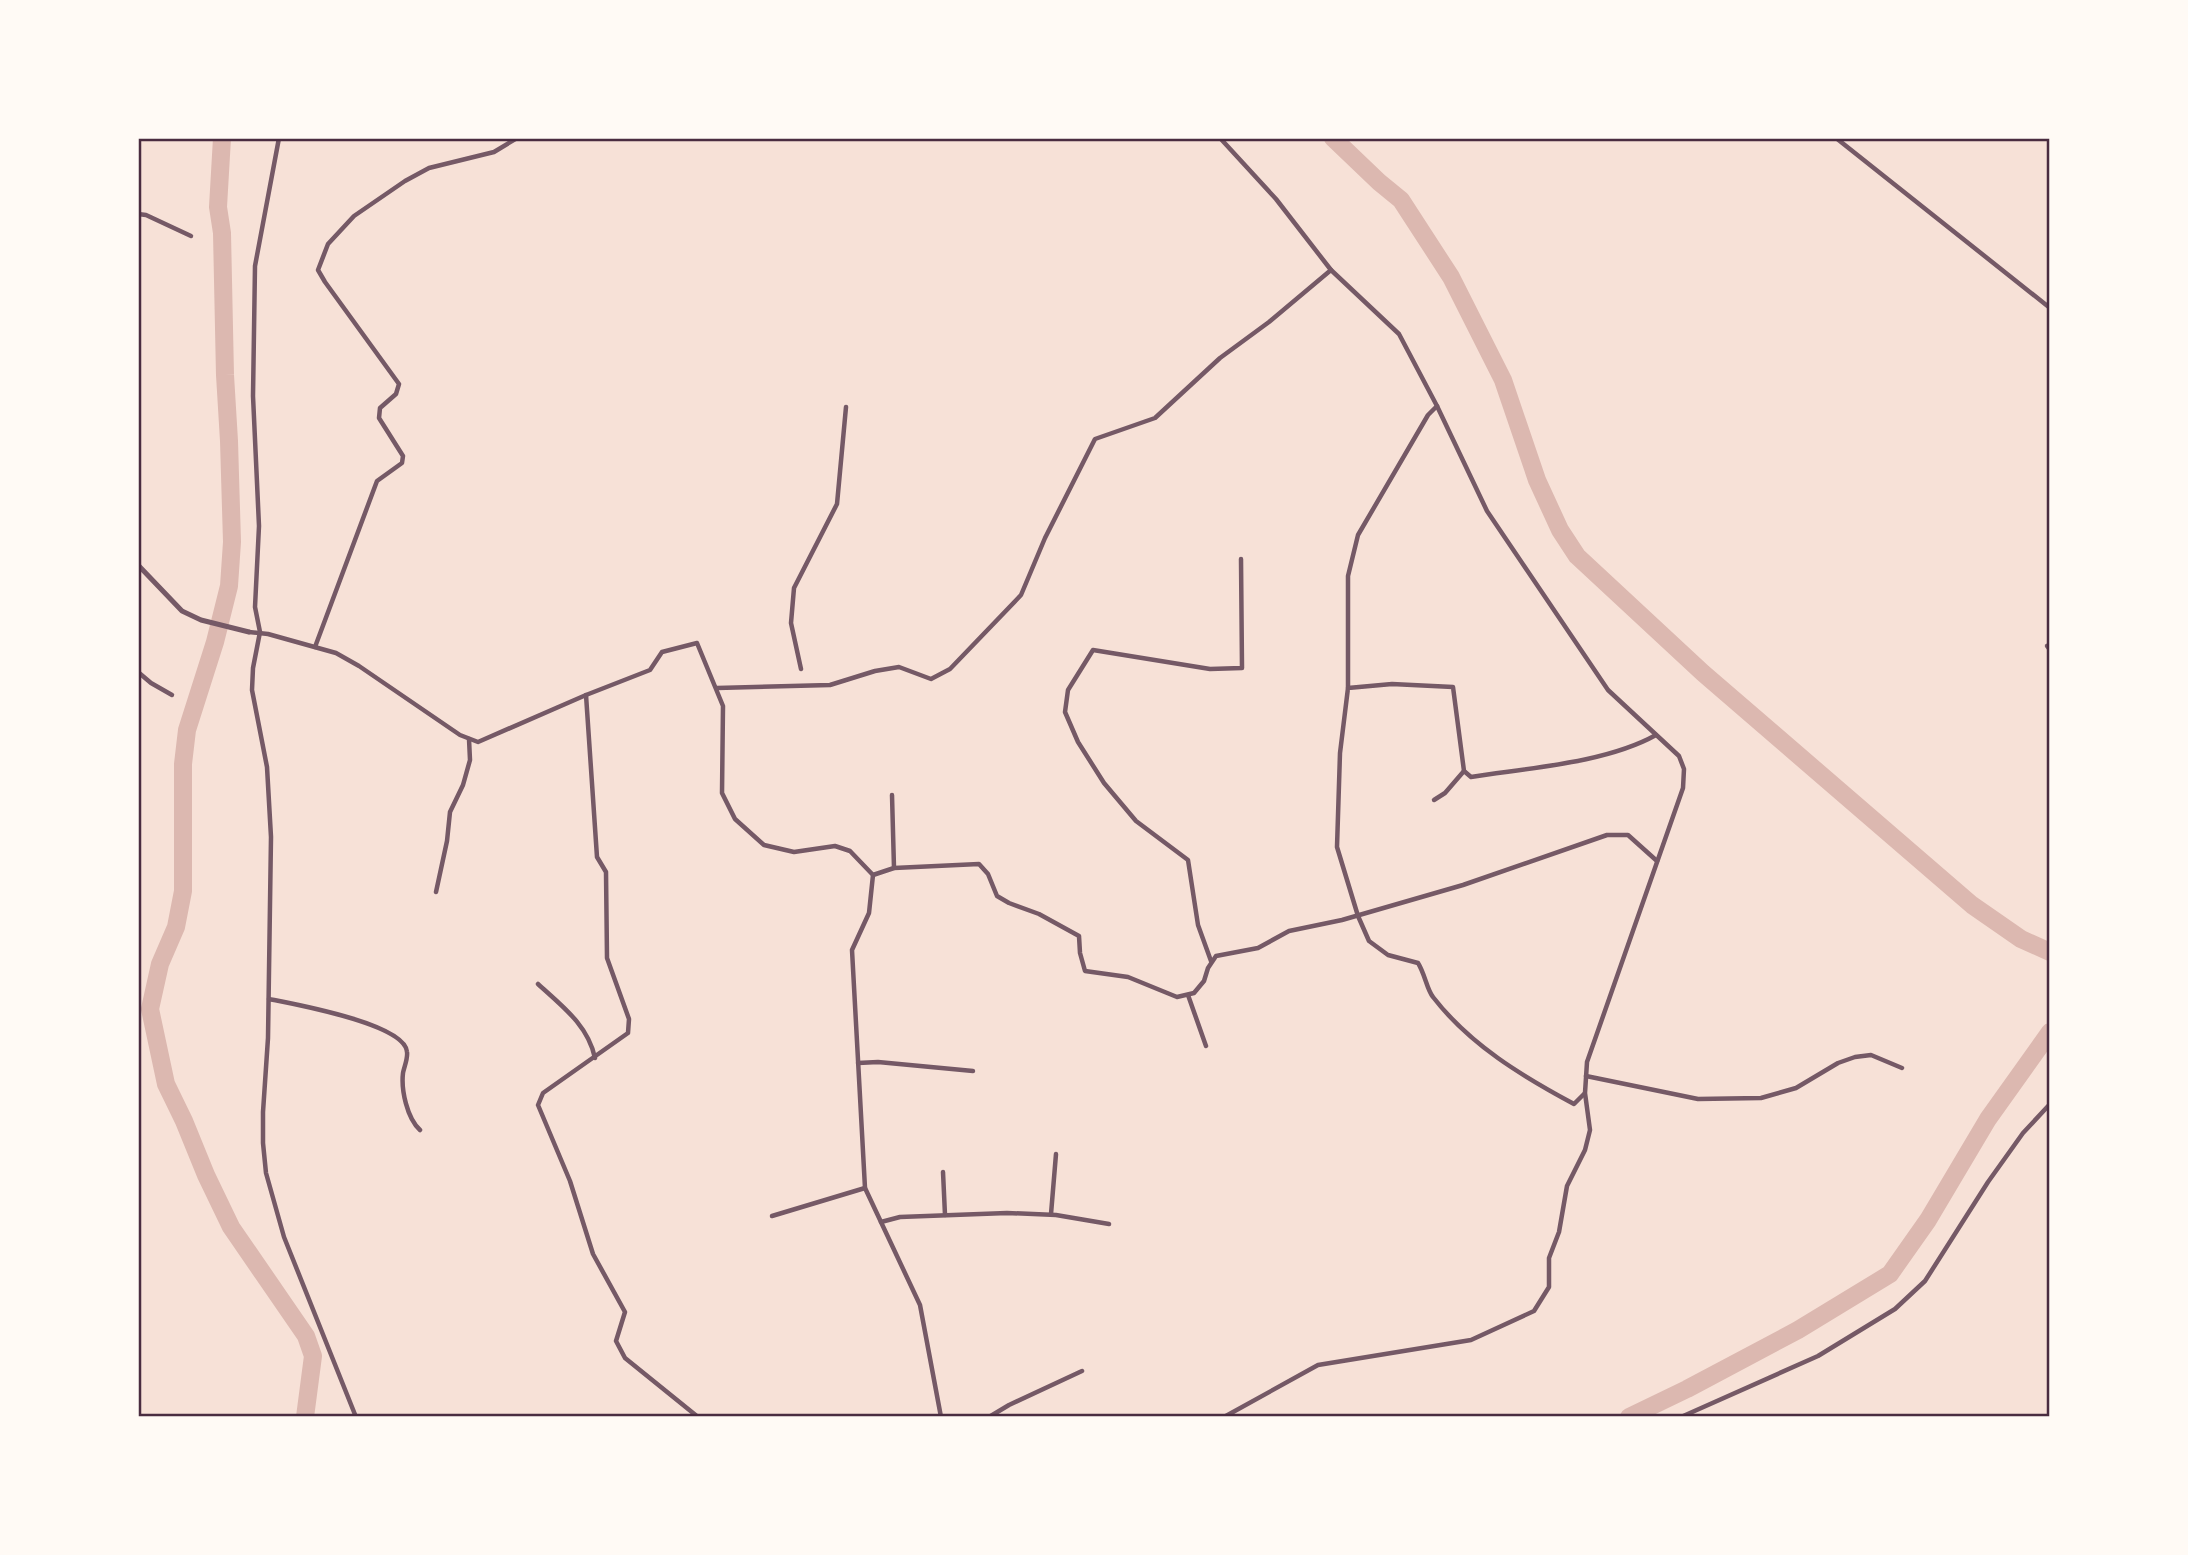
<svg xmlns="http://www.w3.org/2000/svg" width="2188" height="1555" font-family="Ubuntu,sans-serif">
<rect width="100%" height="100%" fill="#f7e1d7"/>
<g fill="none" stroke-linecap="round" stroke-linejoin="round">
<g stroke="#dcb8b0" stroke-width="18">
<path d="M222,138L218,207L222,233L225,375L229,441L232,542L229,586L215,642L187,730L183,764V891L176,927L160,964L150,1009L166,1084L184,1121L206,1175L231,1227L306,1336L313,1356L305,1417"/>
<path d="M1333,138L1379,182L1401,200L1451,277L1503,380L1537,480L1560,530L1577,556L1703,673L1972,905L2021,939L2050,952"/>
<path d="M1629,1417L1687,1389L1798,1330L1890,1274L1928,1220L1988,1119L2050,1032"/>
</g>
<g stroke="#755966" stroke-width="4.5">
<path d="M279,138L255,266L253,396L259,526L255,607L260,632L253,668L252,690L267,767L271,837L268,1038L263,1112V1143L266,1173L284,1237L356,1417"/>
<path d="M1220,138L1276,199L1331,270L1399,334L1437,406L1487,511L1608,690L1679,756L1684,769L1683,788L1587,1062L1585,1093L1590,1130L1585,1150L1567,1186L1559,1232L1549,1258V1287L1534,1311L1471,1340L1318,1365L1224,1417"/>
<path d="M1836,138L2050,308"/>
<path d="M138,214L146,215L191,236"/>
<path d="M249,632L268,634L336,653L359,666L460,735L478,742L586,695L650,670L662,652L697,643L723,706L722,793L735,819L764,845L794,852L835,846L850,851L873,875L869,913L852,950L865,1188L920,1305L941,1417"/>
<path d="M2050,645L2047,646L2050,650"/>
<path d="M315,647L377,481L402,463L403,456L379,418L380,408L396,394L399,384L325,282L318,270L328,244L354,216L405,181L429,168L494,152L517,138"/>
<path d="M801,669L791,623L794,588L837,504L846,407"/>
<path d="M138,672L151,683L172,695"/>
<path d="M717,688L830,685L875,671L899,667L931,679L950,669L1021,595L1045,538L1095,439L1155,418L1220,358L1269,322L1331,270"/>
<path d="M1348,688V576L1358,535L1428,415L1437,406"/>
<path d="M586,695L597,857L606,872L607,958L629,1019L628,1033L543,1093L538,1105L570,1181L593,1254L625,1312L616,1341L625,1358L698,1417"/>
<path d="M892,795L894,868"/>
<path d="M1434,800L1445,793L1464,771"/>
<path d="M873,875L894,868L979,864L988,874L997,896L1009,903L1039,914L1079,936L1080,953L1085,971L1128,977L1177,997L1194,993L1204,981L1208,968L1216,956L1258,948L1289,931L1342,920L1463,885L1607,835H1628L1657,861"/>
<path d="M436,892L447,841L450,812L463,785L470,760L469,739"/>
<path d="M1211,961L1198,925L1188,860L1136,821L1104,783L1078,742L1065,712L1068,690L1093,650L1210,669L1242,668L1241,559"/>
<path d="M538,984C562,1006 588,1025 595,1058"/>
<path d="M1188,995L1206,1046"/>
<path d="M269,999C294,1004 405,1024 407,1052C408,1059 404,1067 403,1073C401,1090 407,1118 420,1130"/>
<path d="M858,1063L878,1062L973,1071"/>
<path d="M1586,1076L1698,1099L1761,1098L1796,1088L1838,1063L1855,1057L1871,1055L1902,1068"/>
<path d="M1584,1094L1574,1104C1522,1076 1470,1045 1433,997C1427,990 1425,974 1418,963L1388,955L1369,941L1358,916L1337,847L1340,753L1348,688L1392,684L1453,687L1464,771L1471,777C1528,768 1606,763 1656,735"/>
<path d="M943,1172L945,1215"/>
<path d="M1051,1214L1056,1154"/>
<path d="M772,1216L865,1188"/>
<path d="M881,1222L900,1217L1007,1213L1056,1215L1109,1224"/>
<path d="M989,1417L1009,1405L1082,1371"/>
<path d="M1681,1417L1818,1356L1895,1309L1925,1281L1988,1182L2023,1133L2050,1104"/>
</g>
<path stroke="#755966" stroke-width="5" d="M138,565L182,611L201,620L249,632"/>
</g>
<rect width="2188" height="1555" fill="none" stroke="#fffaf5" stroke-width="280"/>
<rect x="140" y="140" width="1908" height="1275" fill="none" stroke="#4a2c40" stroke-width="2.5"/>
</svg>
